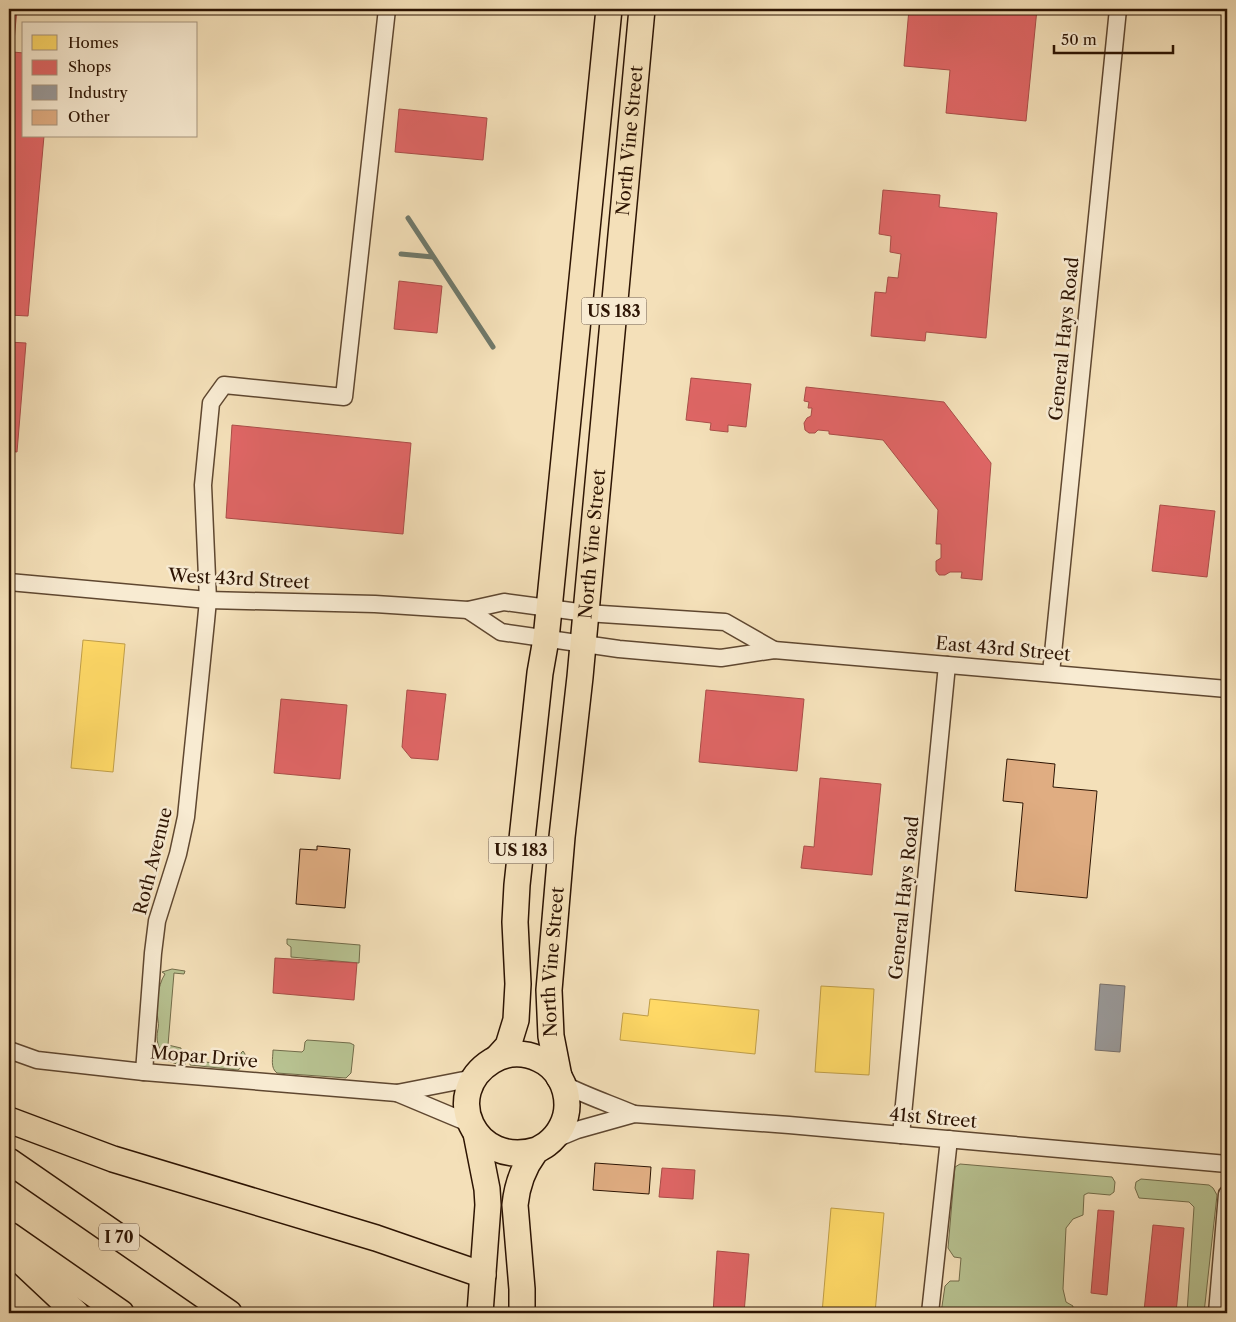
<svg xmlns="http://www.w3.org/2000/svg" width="1236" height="1322" font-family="'Libre Caslon Text',serif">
<rect width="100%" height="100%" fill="#f4e0b9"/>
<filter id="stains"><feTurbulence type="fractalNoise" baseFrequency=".004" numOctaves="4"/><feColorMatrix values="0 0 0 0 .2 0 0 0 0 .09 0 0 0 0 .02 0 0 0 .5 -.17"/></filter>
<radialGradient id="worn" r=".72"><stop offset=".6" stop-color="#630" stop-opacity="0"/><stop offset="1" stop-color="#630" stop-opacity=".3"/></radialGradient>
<g fill="#b8c392" stroke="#726c4a">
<path d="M287,939L360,945L359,963L291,957V947L287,944Z"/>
<path d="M172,969L185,971L184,974L174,973L168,1045L181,1048V1059L186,1062L185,1065H180L165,1060L168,1056C164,1053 159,1049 158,1044C155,1033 160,1028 158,1021C156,1007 157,986 165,974L162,972Z"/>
<path d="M307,1040L350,1043L354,1045L351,1073L346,1078L277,1073C270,1068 273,1058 273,1050L302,1052L304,1050L305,1042Z"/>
<path d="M243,1051L245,1054L244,1065L238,1070L190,1065V1062L193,1061L239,1065L241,1053Z"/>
<path d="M960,1164L1112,1177L1115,1182L1114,1192L1110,1195L1088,1193L1084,1195L1083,1215L1073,1219L1066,1228L1063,1289L1066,1302L1073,1306L1072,1313H941L945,1286L950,1281H959L961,1258L954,1257L948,1248L955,1167Z"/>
<path d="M1141,1179L1209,1185L1213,1188L1217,1195L1204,1313H1187L1194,1207L1189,1202L1139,1198L1135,1188L1136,1182Z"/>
</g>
<g fill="#ffd966" stroke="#c09e48">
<path d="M83,640L125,644L113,772L71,768Z"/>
<path d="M821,986L874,989L869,1075L815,1072Z"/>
<path d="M650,999L759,1010L755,1054L620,1040L623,1013L648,1016Z"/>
<path d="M831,1208L884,1213L875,1313H822Z"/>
</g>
<g fill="#e06666" stroke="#aa4d48">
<path d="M9,9H17L13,52L24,53V136H44L28,316L9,315Z"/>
<path d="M909,9L957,10V9H1037L1026,121L946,113L950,70L904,66Z"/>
<path d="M399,109L487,118L483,160L395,152Z"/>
<path d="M883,190L940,195L939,207L997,213L986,338L926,332L925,341L871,336L875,292L886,293L888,277L898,278L901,254L890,252L891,236L879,234Z"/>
<path d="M399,281L442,286L437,333L394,329Z"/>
<path d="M9,342L26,343L17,452L9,451Z"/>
<path d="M691,378L751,384L746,427L728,425V432L710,430L711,423L686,420Z"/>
<path d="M806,387L944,402L991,463L982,580L961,578L962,572H950L945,575H939L936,571V561L941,558V544H936L938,510L883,440L829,434V431L818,430L815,433H809L805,430L804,423L807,418L811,416L812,408H808L809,402L804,401Z"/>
<path d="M232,425L411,443L403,534L226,518Z"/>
<path d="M1160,505L1215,511L1207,577L1152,571Z"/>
<path d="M407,690L446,694L438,760L411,758L402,747Z"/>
<path d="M706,690L804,699L797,771L699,762Z"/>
<path d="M281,699L347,705L340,779L274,773Z"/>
<path d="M820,778L881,784L872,875L801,868L804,846L814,847Z"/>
<path d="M275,958L357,963L354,1000L273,993Z"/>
<path d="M662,1168L695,1170L693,1199L659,1197Z"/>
<path d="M1098,1210L1114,1211L1107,1295L1091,1293Z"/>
<path d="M1153,1225L1184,1228L1176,1313L1144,1311Z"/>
<path d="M717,1251L749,1254L744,1313H713Z"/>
</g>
<path fill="#999" stroke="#79716c" d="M1100,984L1125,986L1120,1052L1095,1050Z"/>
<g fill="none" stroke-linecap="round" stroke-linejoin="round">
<g stroke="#70796a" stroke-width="5">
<path d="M408,218L493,347"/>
<path d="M401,254L433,257"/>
</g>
</g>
<g fill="#e0ad82" stroke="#2d1403">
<path d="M1007,759L1055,764L1053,787L1097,791L1087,898L1015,891L1023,803L1003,801Z"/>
<path d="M317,846L350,849L345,908L296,904L300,849L317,850Z"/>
<path d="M595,1163L651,1167L649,1194L593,1190Z"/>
</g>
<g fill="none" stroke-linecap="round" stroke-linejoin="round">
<defs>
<g id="minor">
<path d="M9,582L208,600L375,604L468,610L504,602L586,613L725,622L774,650"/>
<path d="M468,610L501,632L619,649L721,658L774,650L1227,689"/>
<path d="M1051,673L1118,9"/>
<path d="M9,1050L37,1060L144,1072L397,1093L474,1078"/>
<path d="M144,1072L153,953L157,921L178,854L186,817L206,621L208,600L203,485L211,403L224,385L344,397L387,9"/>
<path d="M563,1084C586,1096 611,1104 634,1114"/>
<path d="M397,1093L471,1124"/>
<path d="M901,1135L947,665"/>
<path d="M553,1140L577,1130L634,1114L789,1125L1227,1164"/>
<path d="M930,1313L949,1139"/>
<path d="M1217,1313L1227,1194"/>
</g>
<g id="highway">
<path d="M498,1057L508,1046L516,1020L518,984L515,922L517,885L540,673L546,639L609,9"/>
<path id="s1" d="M559,1077L551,1036L549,990L562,837L580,677L642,9"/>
<path d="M9,1120L113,1159L376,1238L483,1275"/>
<path d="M476,1133L487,1189L488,1205L480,1313"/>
<path d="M9,1161L229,1313"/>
<path d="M9,1235L121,1313"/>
<path d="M11,1252L76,1313"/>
<path d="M522,1313V1289L515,1205C517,1185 523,1168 535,1152C538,1149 543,1147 547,1144C559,1135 567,1120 567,1105C567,1086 557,1067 539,1059C524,1052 507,1052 492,1061C440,1093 474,1169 537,1150"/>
</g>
</defs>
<use href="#minor" stroke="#5f4730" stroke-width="19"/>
<use href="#highway" stroke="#2d1403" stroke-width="28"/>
<use href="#minor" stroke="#f8ebd2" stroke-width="16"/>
<use href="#highway" stroke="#f4e0b9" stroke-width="25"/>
</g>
<g text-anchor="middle" stroke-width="5" stroke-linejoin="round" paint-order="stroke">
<g fill="#f8ebd2" stroke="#6a5441" stroke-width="1">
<rect x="581.5" y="297.5" width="65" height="27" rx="4"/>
<rect x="488.5" y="836.5" width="65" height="27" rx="4"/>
<rect x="99" y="1223.5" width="40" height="27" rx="4"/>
</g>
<g font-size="16" font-weight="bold" fill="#2d1403">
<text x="614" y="317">US 183</text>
<text x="521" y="856">US 183</text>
<text x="119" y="1243">I 70</text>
</g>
<g font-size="18" fill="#2d1403" stroke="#f8ebd2">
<text dy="6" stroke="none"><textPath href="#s1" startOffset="941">North Vine Street</textPath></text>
<text transform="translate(1064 339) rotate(-84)" y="6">General Hays Road</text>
<text dy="6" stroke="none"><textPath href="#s1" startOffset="536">North Vine Street</textPath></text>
<text transform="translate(239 579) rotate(3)" y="6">West 43rd Street</text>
<text transform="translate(1003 649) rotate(5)" y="6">East 43rd Street</text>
<text transform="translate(153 861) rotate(-76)" y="6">Roth Avenue</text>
<text transform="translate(904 898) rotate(-84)" y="6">General Hays Road</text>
<text dy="6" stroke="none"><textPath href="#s1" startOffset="116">North Vine Street</textPath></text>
<text transform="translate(204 1057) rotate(5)" y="6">Mopar Drive</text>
<text transform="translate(933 1118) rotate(5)" y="6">41st Street</text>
</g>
</g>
<rect width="1236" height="1322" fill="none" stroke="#f4e0b9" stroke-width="30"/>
<rect x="10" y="10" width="1216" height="1302" fill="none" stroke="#2d1403" stroke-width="2.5"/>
<rect x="15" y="15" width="1206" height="1292" fill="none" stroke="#2d1403"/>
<rect x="22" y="22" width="175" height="115" fill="#f8ebd2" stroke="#a7957f"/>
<rect x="32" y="35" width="25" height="15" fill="#ffd966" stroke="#a7957f"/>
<text x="68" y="48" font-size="15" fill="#2d1403">Homes</text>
<rect x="32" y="60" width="25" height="15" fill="#e06666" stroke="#a7957f"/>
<text x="68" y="72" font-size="15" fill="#2d1403">Shops</text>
<rect x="32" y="85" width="25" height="15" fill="#999999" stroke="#a7957f"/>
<text x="68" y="98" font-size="15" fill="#2d1403">Industry</text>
<rect x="32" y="110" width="25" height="15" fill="#e0ad82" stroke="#a7957f"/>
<text x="68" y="122" font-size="15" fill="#2d1403">Other</text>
<path d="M1054 45v8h119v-8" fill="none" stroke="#2d1403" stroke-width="2.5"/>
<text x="1061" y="45" font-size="15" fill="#2d1403" stroke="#f8ebd2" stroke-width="4" paint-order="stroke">50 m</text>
<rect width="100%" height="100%" filter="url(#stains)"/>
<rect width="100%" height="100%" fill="url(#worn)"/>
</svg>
